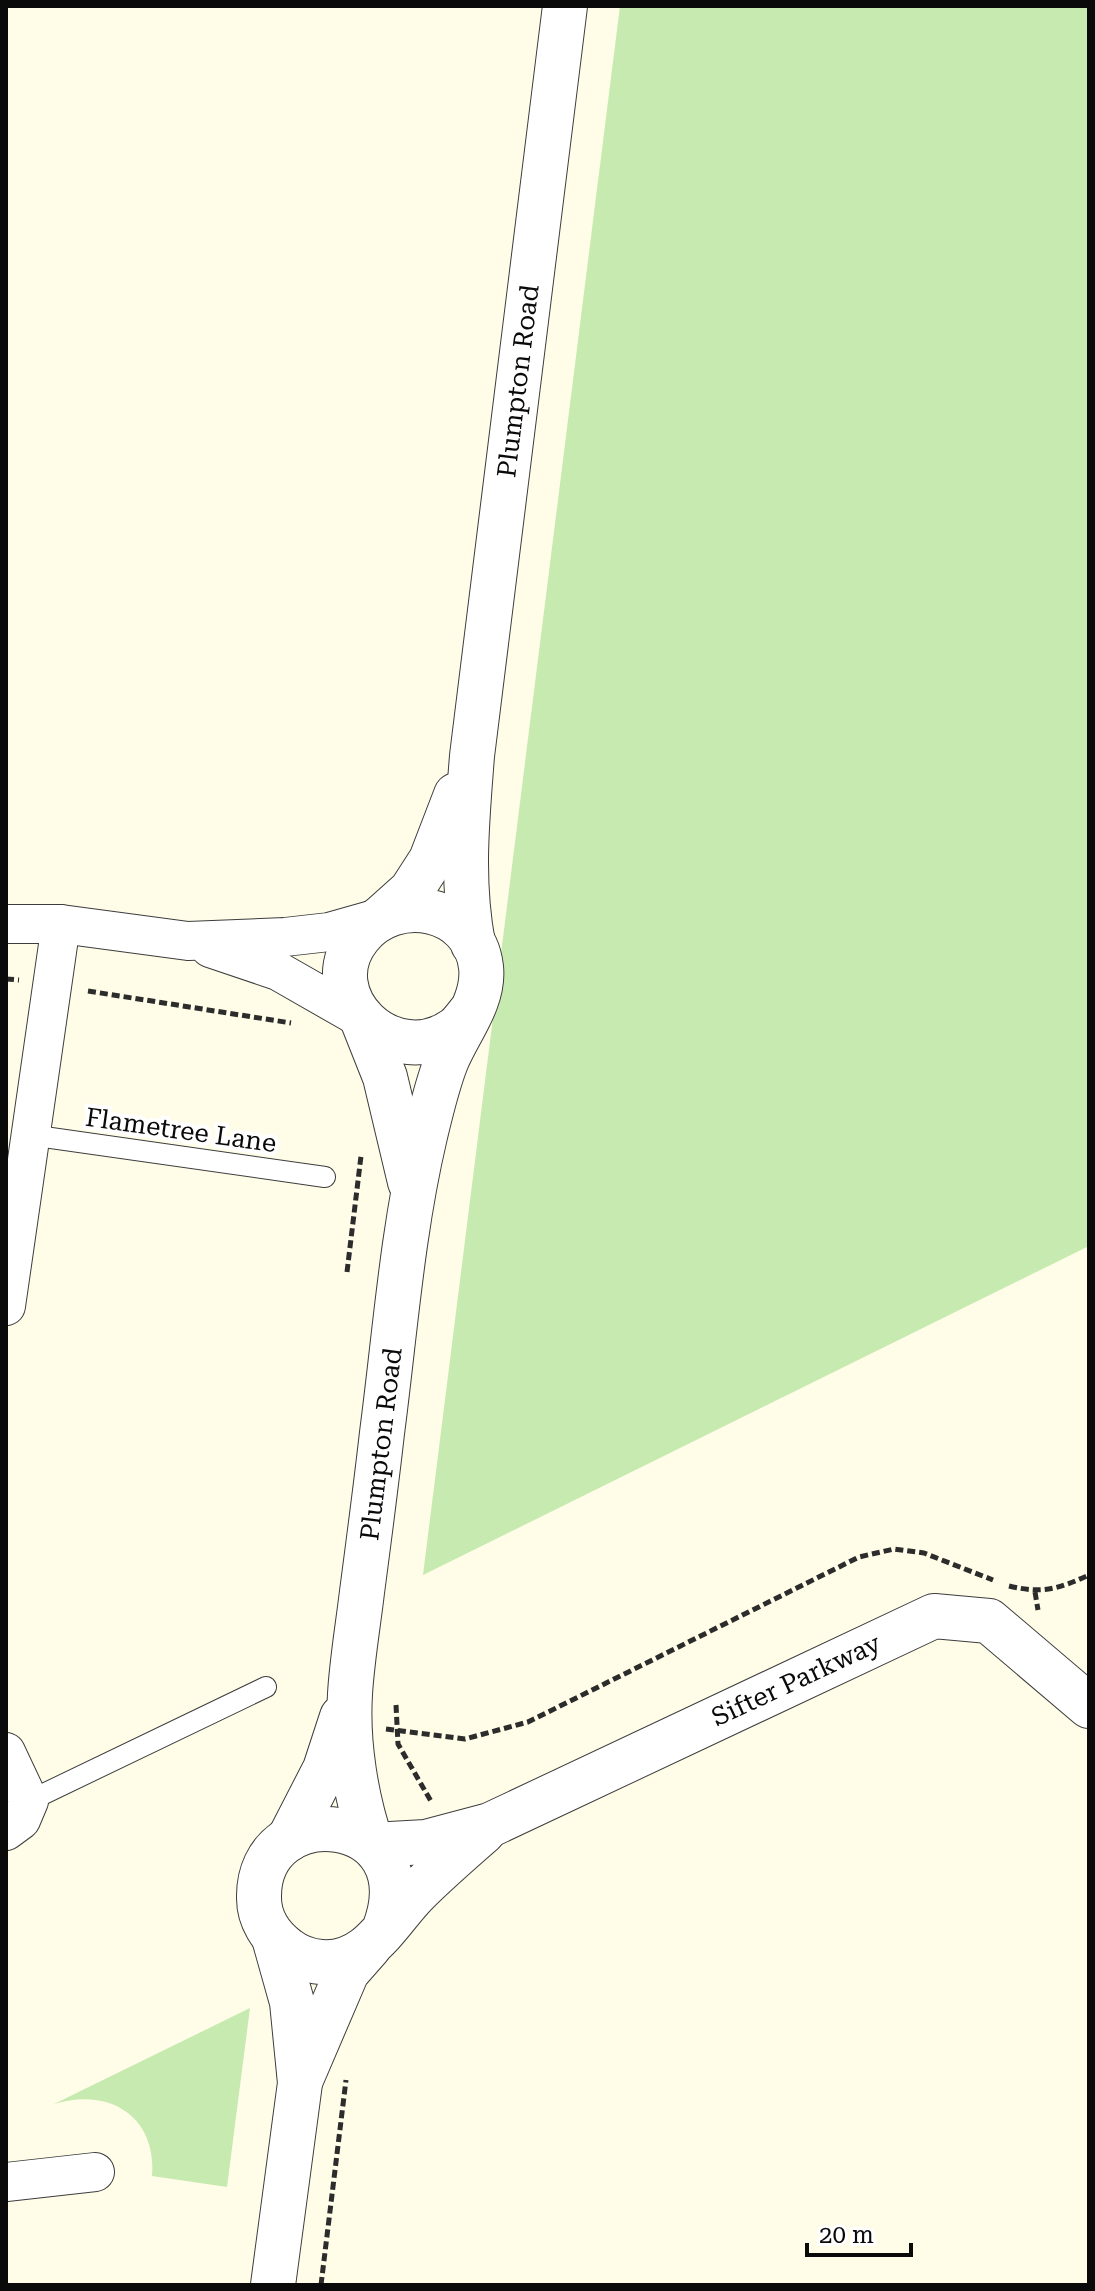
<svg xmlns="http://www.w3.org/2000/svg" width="1095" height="2291" font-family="'Roboto Serif',serif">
<rect width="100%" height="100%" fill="#fffde7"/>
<g fill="#c7eab0">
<path d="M620,6H1089V1246L423,1575Z"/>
<path d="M250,2008L227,2187L152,2176C157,2116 109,2087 54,2104Z"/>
</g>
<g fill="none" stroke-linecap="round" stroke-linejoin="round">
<defs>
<g id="service">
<path d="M30,1135L325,1177"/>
<path d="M29,1801L266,1687"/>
</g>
<g id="minor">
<path d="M6,924H61L188,941L285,937L329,932L382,917"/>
<path d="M210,948L278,971L362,1019"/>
<path d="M6,1306L61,924"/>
<path d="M6,1752L29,1801L21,1820L6,1831"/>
<path d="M6,2182L95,2172"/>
</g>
<g id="tertiary">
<path d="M382,917L411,891L431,860L456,795"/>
<path d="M473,944C461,879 467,821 472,756L565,6"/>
<path d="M472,1010C466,1017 461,1025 455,1029C393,1074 312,996 359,937C395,891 474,906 481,967C485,1001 458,1032 446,1062C437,1085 431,1111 425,1136C402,1233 395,1334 382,1433C376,1486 369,1539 362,1592C358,1626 352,1660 350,1694C347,1743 356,1799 372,1845L426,1842L490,1825L934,1616L989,1621L1089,1706"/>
<path d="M362,1019L385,1077L410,1182"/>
<path d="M289,1839L325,1769L342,1717"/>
<path d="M384,1930C430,1810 257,1794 259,1898C259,1919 271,1937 287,1949C297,1957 309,1961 321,1962C367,1966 388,1922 415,1894C437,1872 460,1852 483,1832"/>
<path d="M302,2077L347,1972L369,1947"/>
<path d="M273,2285L300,2083L292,2002L274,1938"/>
</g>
</defs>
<use href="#service" stroke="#3d3d3d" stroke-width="22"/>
<use href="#minor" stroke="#3d3d3d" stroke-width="40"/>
<use href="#tertiary" stroke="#3d3d3d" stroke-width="46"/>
<g stroke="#2c2c2c" stroke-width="5" stroke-dasharray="8 4" stroke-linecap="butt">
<path d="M6,979L19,980"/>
<path d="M88,991L291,1023"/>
<path d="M347,1272L361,1156"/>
<path d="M1009,1586C1043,1594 1058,1589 1089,1575"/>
<path d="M1035,1592L1038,1610"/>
<path d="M396,1705L398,1744L432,1803"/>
<path d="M386,1729L465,1739L528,1722L859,1557L894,1549L924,1553L993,1580"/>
<path d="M321,2285L346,2080"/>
</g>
<use href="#service" stroke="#fff" stroke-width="20"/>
<use href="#minor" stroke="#fff" stroke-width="38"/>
<use href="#tertiary" stroke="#fff" stroke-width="44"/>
</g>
<g text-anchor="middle" stroke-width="8" stroke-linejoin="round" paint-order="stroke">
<g font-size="26" fill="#0a0a0a" stroke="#fff">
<text transform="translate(518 381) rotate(-83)" y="9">Plumpton Road</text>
<text transform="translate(181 1130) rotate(8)" y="9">Flametree Lane</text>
<text transform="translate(381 1444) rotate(-83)" y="9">Plumpton Road</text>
<text transform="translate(796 1680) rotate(-25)" y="9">Sifter Parkway</text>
</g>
</g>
<rect width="1095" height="2291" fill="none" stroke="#0a0a0a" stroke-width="16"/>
<path d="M807 2243v12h104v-12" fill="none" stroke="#0a0a0a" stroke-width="4"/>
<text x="819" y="2243" font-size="24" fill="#0a0a0a" stroke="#ffffff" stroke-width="6" paint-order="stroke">20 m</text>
</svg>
